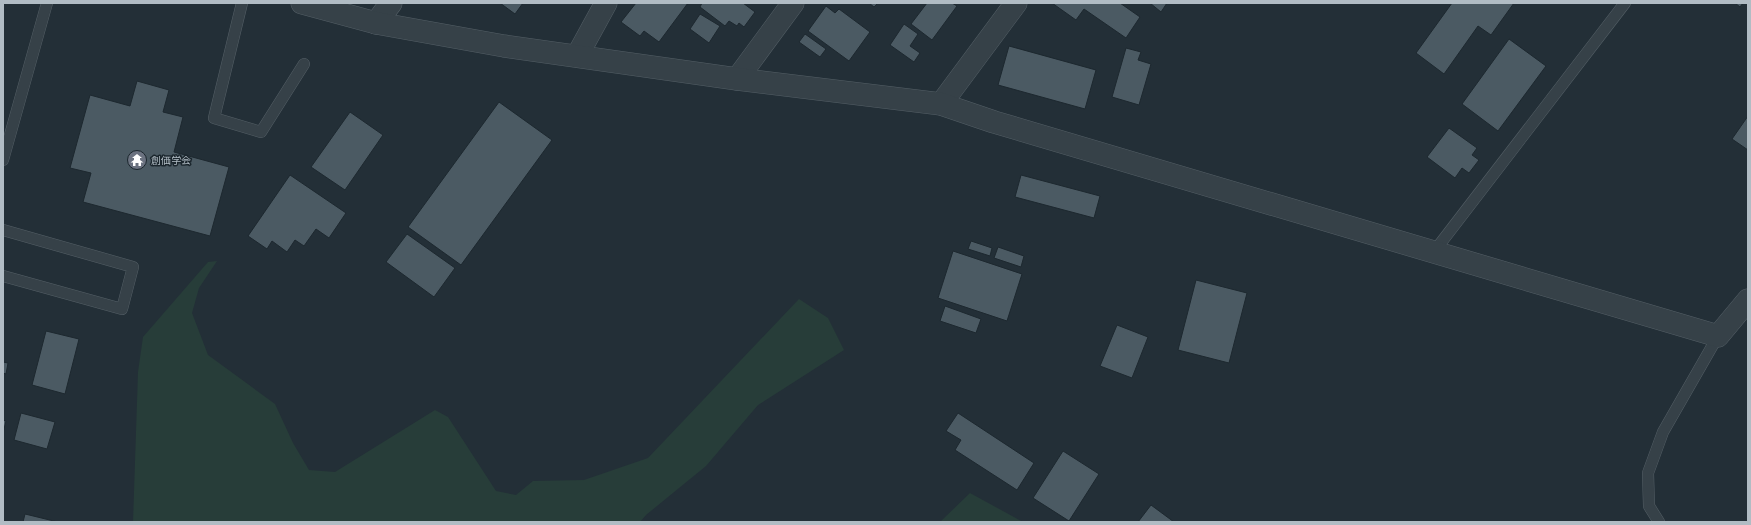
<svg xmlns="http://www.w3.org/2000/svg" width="1751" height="525" font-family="'Open Sans','Noto Sans JP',sans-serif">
<rect width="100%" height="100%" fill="#232f37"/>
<g fill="#273d39">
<path d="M217,261L199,288L192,313L208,355L275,404L293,443L309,470L335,472L435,410L448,417L496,491L516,495L533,481L584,480L648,458L799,299L828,318L844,350L758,405L706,466L646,515L640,522H133L138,372L143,337L208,262Z"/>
<path d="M970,493L1023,522H940Z"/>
</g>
<g fill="#4b5a63" stroke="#1d282f">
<path d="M500,3H523L515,14Z"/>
<path d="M636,3H688L659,42L644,31L640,36L621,22Z"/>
<path d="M702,3H743L755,12L744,27L739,23L737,26L729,21L725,26L700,7Z"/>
<path d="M869,3H878L874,7Z"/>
<path d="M927,3H952L957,6L932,40L911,24Z"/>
<path d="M1052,3H1120L1140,17L1126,38L1084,9L1076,20Z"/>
<path d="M1150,3H1167L1161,12Z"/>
<path d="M1452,3H1514L1491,35L1478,26L1444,74L1416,53Z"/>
<path d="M1735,3H1743L1740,7Z"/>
<path d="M826,6L835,13L839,9L870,32L849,61L808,31Z"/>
<path d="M700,14L720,26L709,43L690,29Z"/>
<path d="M904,24L918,34L910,46L920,53L914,62L890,45Z"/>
<path d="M805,34L826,49L820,57L799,42Z"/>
<path d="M1509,39L1546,66L1498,131L1462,104Z"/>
<path d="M1009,46L1096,70L1085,109L998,85Z"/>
<path d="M1126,48L1141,52L1138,60L1151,64L1139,105L1112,97Z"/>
<path d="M137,81L169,90L163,112L183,117L174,152L229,167L210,236L83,202L91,173L70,168L90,95L130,106Z"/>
<path d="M499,102L552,140L461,265L408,227Z"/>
<path d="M350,112L383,135L345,190L311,167Z"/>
<path d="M1748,116V150L1732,139Z"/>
<path d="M1449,128L1477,148L1472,155L1479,160L1469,173L1462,168L1455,178L1427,157Z"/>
<path d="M290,175L346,213L329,238L316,229L304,246L295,240L287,252L272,241L267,249L248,236Z"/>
<path d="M1021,175L1100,196L1094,218L1015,197Z"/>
<path d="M407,234L455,268L434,297L386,262Z"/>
<path d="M971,241L992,248L990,256L968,249Z"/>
<path d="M998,247L1024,256L1021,267L994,258Z"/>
<path d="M953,251L1022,274L1007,321L938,298Z"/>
<path d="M1196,280L1247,293L1229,363L1178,350Z"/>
<path d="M945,306L981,319L976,333L940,321Z"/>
<path d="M1117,325L1148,337L1132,378L1100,366Z"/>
<path d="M46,331L79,339L65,394L32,385Z"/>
<path d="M3,362L8,363L6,374L3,373Z"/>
<path d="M21,413L55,422L47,449L14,440Z"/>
<path d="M958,413L1034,463L1017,490L955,450L961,440L946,431Z"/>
<path d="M3,420L6,421L3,433Z"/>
<path d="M1063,451L1099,474L1069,521L1033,498Z"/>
<path d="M1151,505L1174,522H1138Z"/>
<path d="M25,514L58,522H23Z"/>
</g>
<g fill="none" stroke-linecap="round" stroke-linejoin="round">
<defs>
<g id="service">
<path d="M242,3L214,118L261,132L304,64"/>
<path d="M3,160L47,3"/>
<path d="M3,230L133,267L122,309L3,276"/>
<path d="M1433,253L1625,3"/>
<path d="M1659,522L1649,506L1648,473L1663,432L1718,336"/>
</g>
<g id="minor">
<path d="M376,23L391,3"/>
<path d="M577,56L606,3"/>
<path d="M737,79L793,3"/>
<path d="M941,104L1016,3"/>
</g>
<path id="tertiary" d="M302,3L376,23L504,46L737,79L941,104L994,122L1718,336L1748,300"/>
</defs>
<use href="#service" stroke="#545f66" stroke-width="12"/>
<use href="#minor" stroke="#545f66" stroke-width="23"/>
<use href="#tertiary" stroke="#545f66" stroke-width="23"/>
<use href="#service" stroke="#364148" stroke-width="11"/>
<use href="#minor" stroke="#364148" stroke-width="22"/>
<use href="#tertiary" stroke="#364148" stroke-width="22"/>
</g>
<defs>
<symbol id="temple-disc" viewBox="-11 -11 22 22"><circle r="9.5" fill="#6b7280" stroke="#1b262d"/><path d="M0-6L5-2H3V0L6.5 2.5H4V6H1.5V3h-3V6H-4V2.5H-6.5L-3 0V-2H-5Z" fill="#fff"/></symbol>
</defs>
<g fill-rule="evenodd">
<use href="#temple-disc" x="126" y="149" width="22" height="22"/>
</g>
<g text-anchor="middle" stroke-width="3" stroke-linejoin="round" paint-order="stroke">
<g font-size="10" fill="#b1bcc4" stroke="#1b262d" text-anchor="start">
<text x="151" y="164">創価学会</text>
</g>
</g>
<rect width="1751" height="525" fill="none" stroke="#b1bcc4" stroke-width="8"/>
</svg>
